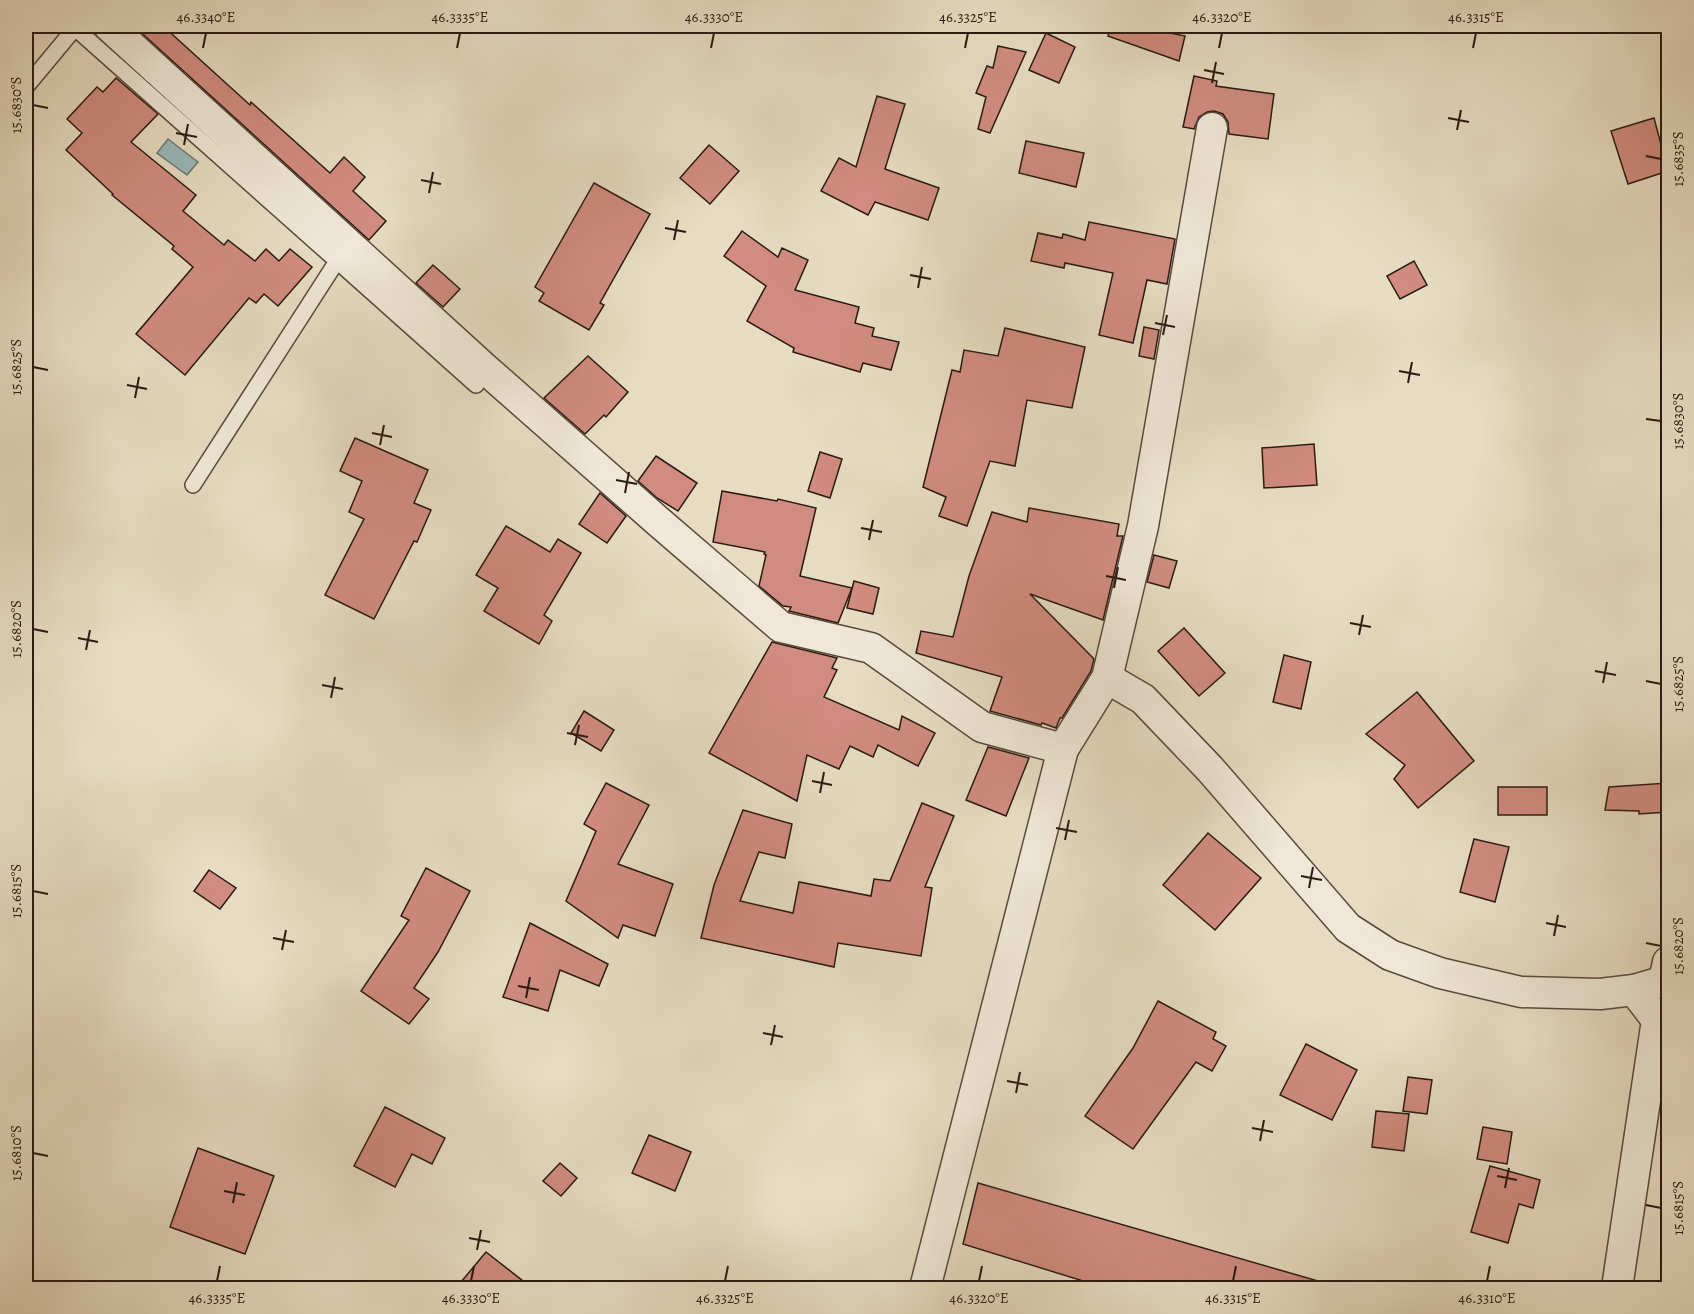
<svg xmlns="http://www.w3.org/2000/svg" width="1694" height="1314" font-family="Alegreya,serif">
<rect width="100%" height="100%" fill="#e7dcc2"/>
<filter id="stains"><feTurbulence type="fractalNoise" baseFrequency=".00333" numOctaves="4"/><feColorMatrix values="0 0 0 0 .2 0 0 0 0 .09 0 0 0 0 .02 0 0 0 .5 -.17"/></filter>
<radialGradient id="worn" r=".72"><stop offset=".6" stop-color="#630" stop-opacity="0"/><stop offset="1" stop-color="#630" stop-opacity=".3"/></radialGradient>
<path fill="#98baba" stroke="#6c7a76" stroke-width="1.5" d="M168,139L198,162L187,175L157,153Z"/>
<g fill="#d08c80" stroke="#2a1a11" stroke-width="1.5">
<path d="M134,26H163L250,105L251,102L330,173L344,157L365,177L353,191L386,221L369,240Z"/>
<path d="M1111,26H1136L1185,36L1179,61L1108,36Z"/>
<path d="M1046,33L1075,47L1059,83L1029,70Z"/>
<path d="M998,46L1026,52L990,133L978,129L986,97L976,93L987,66L993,68Z"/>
<path d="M1194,76L1217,81L1216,86L1274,94L1268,139L1229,134L1228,122L1223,114L1214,111L1207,112L1199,117L1194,129L1183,127Z"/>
<path d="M116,78L158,114L131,142L196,195L183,211L224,245L228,240L255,261L266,249L279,261L290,249L312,267L278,306L264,294L256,303L249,298L185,375L136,334L193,267L172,249L174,246L112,195L113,194L66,150L82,133L67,119L97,87L103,92Z"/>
<path d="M877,96L905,104L885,169L939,188L928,220L875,202L868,215L821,191L839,158L856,167Z"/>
<path d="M1654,118L1668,171L1628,184L1611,131Z"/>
<path d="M1026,141L1084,153L1076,187L1019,173Z"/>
<path d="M709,145L739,171L710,204L680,178Z"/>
<path d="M594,183L650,214L600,303L604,305L589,330L539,301L544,293L535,287Z"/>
<path d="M1089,222L1175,239L1167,284L1147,280L1133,343L1099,335L1113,273L1065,263L1064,268L1031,261L1038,233L1062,238L1063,234L1085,240Z"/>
<path d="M742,231L778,257L782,248L808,260L795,290L859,307L855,323L874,328L872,336L899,342L891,370L863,363L860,372L793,352L794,348L747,321L766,286L724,256Z"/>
<path d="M1414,261L1427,285L1400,299L1387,276Z"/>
<path d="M433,265L460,289L443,307L416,283Z"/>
<path d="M1144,327L1159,330L1154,359L1139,356Z"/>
<path d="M1005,328L1085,347L1072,408L1027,400L1015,466L990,461L967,526L939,516L946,497L923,487L952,370L960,372L964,350L998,356Z"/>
<path d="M588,356L628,392L606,417L604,415L585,434L544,398Z"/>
<path d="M355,438L428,470L414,503L431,510L417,542L414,541L374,619L325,595L364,519L349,512L362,481L340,471Z"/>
<path d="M1314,444L1317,485L1264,488L1262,448Z"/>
<path d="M820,452L842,459L830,498L808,491Z"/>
<path d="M656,456L697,483L678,511L657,498L638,481Z"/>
<path d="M722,491L777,501L778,499L816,508L800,576L852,588L838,623L789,611L791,607L783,606L759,586L766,555L764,554L765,552L713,542Z"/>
<path d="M600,493L626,516L607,543L579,524Z"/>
<path d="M1029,508L1119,524L1117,536H1123L1103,620L1030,594L1094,659L1091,671L1062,718H1060L1056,728L1042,723L1041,725L990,711L1002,677L916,653L921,631L953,637L969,576L992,512L1027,522Z"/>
<path d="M506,526L550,552L558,539L581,553L544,615L552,621L539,644L484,611L498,588L476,575Z"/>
<path d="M1154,555L1177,561L1169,588L1147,582Z"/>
<path d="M854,581L879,588L873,614L847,608Z"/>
<path d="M1184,628L1225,673L1199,696L1158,651Z"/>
<path d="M772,642L837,658L832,668L837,670L824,697L899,730L902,716L935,733L918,766L878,745L873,757L850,746L839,769L807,755L797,801L709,753Z"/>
<path d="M1284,655L1311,662L1301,709L1273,702Z"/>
<path d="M1417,692L1474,761L1418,808L1394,779L1405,765L1366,734Z"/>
<path d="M584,711L614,730L601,751L571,733Z"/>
<path d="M988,747L1029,758L1006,816L966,800Z"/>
<path d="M606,783L649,805L618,864L673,884L655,936L623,925L618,938L566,901L596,831L584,824Z"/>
<path d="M1668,783V812L1639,814V811L1605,810L1609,787Z"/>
<rect x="1498" y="787" width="49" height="28"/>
<path d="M922,803L954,816L925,887L932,888L921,956L838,943L834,967L701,938L714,885L743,810L792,824L785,858L759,852L740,901L793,913L799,882L871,896L874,879L890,881Z"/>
<path d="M1208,833L1261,878L1215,930L1163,885Z"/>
<path d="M1474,839L1509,847L1495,902L1460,892Z"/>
<path d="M426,868L470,891L438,952L414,988L429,999L409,1024L361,991L409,920L401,916Z"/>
<path d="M209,870L236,888L220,909L194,891Z"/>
<path d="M530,923L608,964L599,986L560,970L548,1011L503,997Z"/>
<path d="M1158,1001L1216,1032L1213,1039L1226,1046L1212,1071L1196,1062L1133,1149L1085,1116L1133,1048Z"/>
<path d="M1306,1044L1357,1070L1332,1120L1280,1095Z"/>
<path d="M1408,1077L1432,1080L1427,1114L1403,1111Z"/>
<path d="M385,1107L445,1138L432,1164L412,1154L395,1187L354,1166Z"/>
<path d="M1376,1111L1409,1114L1404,1151L1372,1147Z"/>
<path d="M1483,1127L1512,1132L1507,1164L1477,1159Z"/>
<path d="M649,1135L691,1152L675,1191L632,1173Z"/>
<path d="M198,1148L274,1176L245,1254L170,1227Z"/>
<path d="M560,1163L577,1178L561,1196L543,1181Z"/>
<path d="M1490,1166L1540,1180L1533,1208L1519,1204L1508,1243L1471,1232Z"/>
<path d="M978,1183L1318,1281L1317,1288H1106L963,1244Z"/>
<path d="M486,1252L532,1288H456Z"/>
</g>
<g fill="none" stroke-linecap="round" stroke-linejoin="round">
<defs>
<g id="lane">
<path d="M26,87L75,28L337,261L193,485"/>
<path d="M337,261L476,385"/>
</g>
<g id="street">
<path d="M109,26L483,367L660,523L781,627L871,648L982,727L1063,749L925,1288"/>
<path d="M1107,678L1143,699L1210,769L1348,928L1390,955L1440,973L1521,992L1600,994L1634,990L1664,981L1668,962"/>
<path d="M1063,749L1107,678L1143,526L1212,128"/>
<path d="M1617,1288L1657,1020L1634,990"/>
</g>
</defs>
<use href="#lane" stroke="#594a3d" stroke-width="18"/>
<use href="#street" stroke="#594a3d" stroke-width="33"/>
<use href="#lane" stroke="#efe8d7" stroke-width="15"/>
<use href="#street" stroke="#efe8d7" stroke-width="30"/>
</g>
<path fill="none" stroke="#2a1a11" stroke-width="2" d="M203,48L206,33M457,48L460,33M711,48L714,33M965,48L968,33M1219,48L1222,33M1473,48L1476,33M1204,70L1224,74M1212,83L1216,62M33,105L48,108M1448,118L1469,122M1457,130L1461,110M176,133L197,137M184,145L188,124M1646,156L1661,159M421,180L441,184M429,193L433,172M665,228L686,232M674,240L678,220M910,275L931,279M918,288L922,267M1155,323L1175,327M1163,335L1167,315M33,367L48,370M1399,371L1420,375M1408,383L1412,362M127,385L147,389M135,398L139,377M1646,419L1661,421M372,433L392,437M380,445L384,425M616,480L637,484M625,493L629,472M861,528L882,532M869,540L873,520M1106,576L1126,580M1114,588L1118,567M1350,623L1371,627M33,629L48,632M1359,635L1363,615M78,638L98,642M86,650L90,630M1595,671L1616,675M1646,681L1661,684M1603,683L1607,662M322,685L343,689M331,698L335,677M567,733L588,737M575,745L579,725M812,781L832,785M820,793L824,772M1056,828L1077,832M1065,840L1069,820M1301,876L1322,880M1309,888L1313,867M33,891L48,894M1546,923L1566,927M1554,936L1558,915M273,938L294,942M1646,943L1661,946M282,950L286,930M518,986L539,990M526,998L530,977M763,1033L783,1037M771,1045L775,1025M1007,1081L1028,1085M1016,1093L1020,1072M1252,1128L1273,1132M1260,1141L1264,1120M33,1153L48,1156M1497,1176L1517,1180M1505,1188L1509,1168M224,1191L245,1195M233,1203L237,1182M1646,1205L1661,1208M469,1238L490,1242M477,1250L481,1230M217,1281L220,1266M471,1281L474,1266M725,1281L728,1266M979,1281L982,1266M1233,1281L1236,1266M1487,1281L1490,1266"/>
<rect width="1694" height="1314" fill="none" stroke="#e7dcc2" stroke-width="66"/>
<rect x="33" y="33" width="1628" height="1248" fill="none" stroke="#2a1a11" stroke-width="2"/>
<g font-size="15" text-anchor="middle" fill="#2a1a11">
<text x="206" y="22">46.3340°E</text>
<text x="460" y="22">46.3335°E</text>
<text x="714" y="22">46.3330°E</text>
<text x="968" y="22">46.3325°E</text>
<text x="1222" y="22">46.3320°E</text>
<text x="1476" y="22">46.3315°E</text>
<text transform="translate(16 105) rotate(-90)" y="5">15.6830°S</text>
<text transform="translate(1678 159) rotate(-90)" y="5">15.6835°S</text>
<text transform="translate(16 367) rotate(-90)" y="5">15.6825°S</text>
<text transform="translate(1678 421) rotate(-90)" y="5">15.6830°S</text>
<text transform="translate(16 629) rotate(-90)" y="5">15.6820°S</text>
<text transform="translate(1678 684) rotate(-90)" y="5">15.6825°S</text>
<text transform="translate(16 891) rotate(-90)" y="5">15.6815°S</text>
<text transform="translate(1678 946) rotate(-90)" y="5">15.6820°S</text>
<text transform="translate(16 1153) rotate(-90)" y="5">15.6810°S</text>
<text transform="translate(1678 1208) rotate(-90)" y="5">15.6815°S</text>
<text x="217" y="1303">46.3335°E</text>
<text x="471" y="1303">46.3330°E</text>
<text x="725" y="1303">46.3325°E</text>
<text x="979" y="1303">46.3320°E</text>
<text x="1233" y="1303">46.3315°E</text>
<text x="1487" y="1303">46.3310°E</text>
</g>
<rect width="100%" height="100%" filter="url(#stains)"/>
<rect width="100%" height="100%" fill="url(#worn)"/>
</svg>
